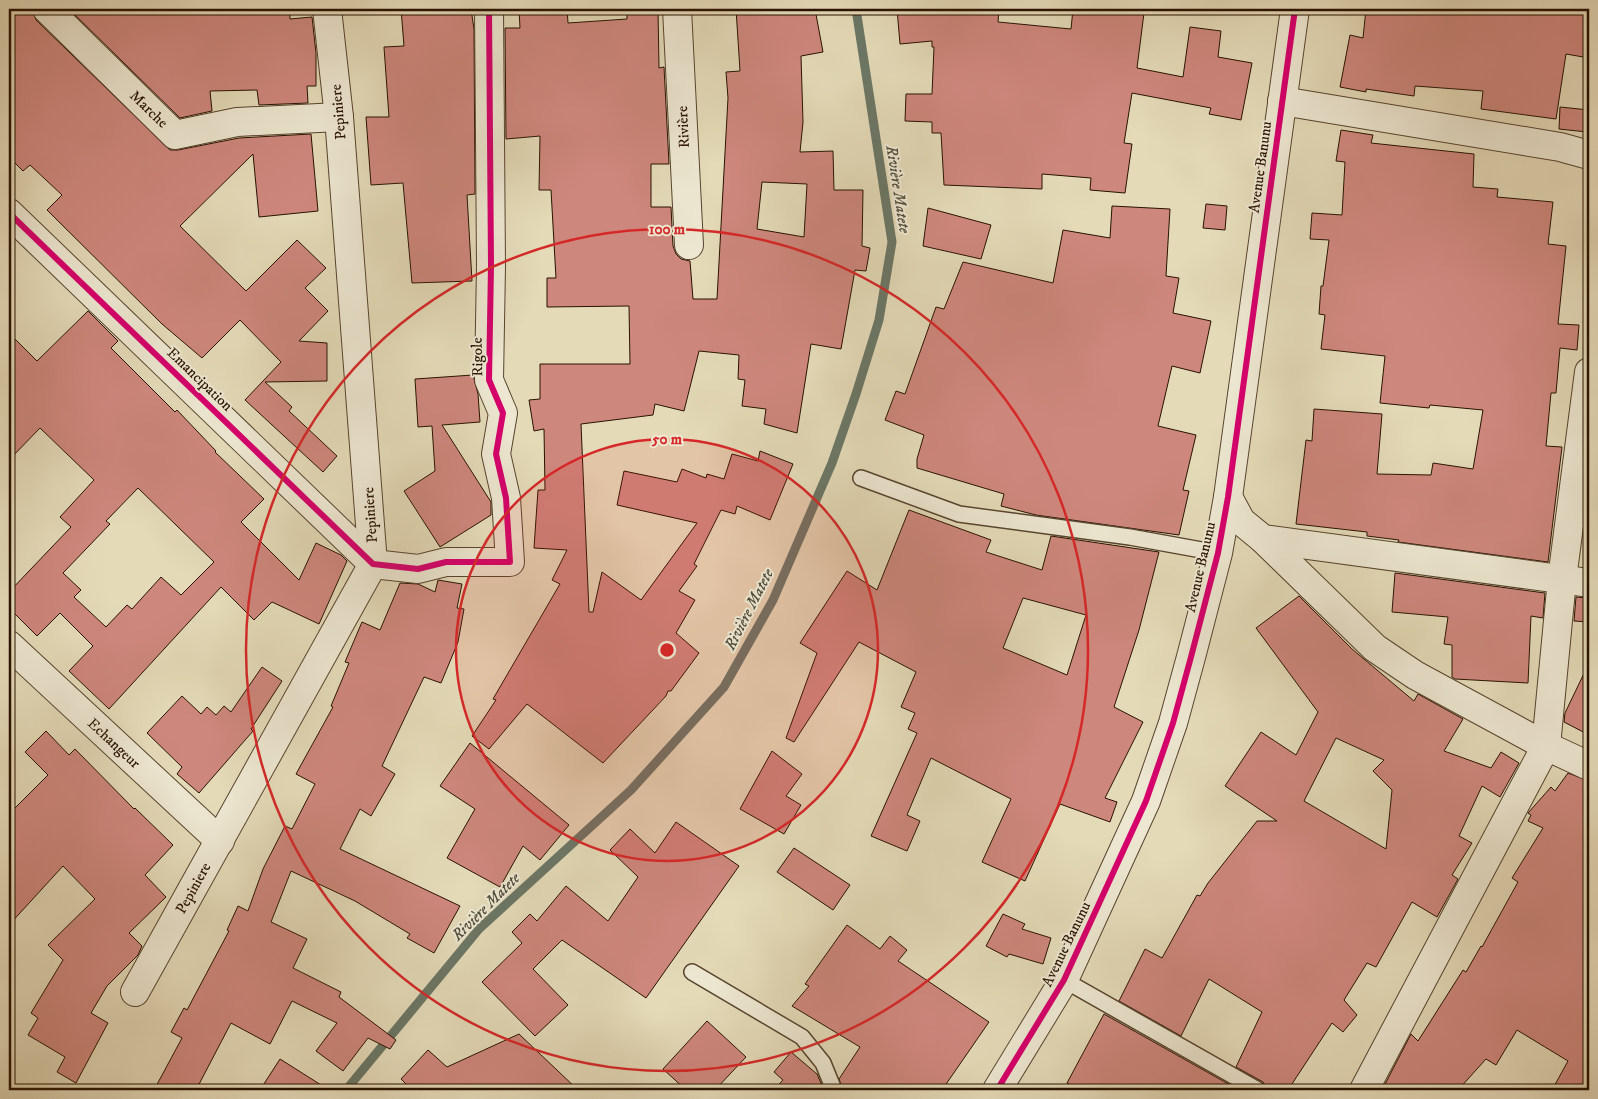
<svg xmlns="http://www.w3.org/2000/svg" width="1598" height="1099" font-family="'IM FELL DW Pica',serif">
<rect width="100%" height="100%" fill="#e4dab8"/>
<filter id="stains"><feTurbulence type="fractalNoise" baseFrequency=".004" numOctaves="4"/><feColorMatrix values="0 0 0 0 .2 0 0 0 0 .09 0 0 0 0 .02 0 0 0 .5 -.17"/></filter>
<radialGradient id="worn" r=".72"><stop offset=".6" stop-color="#630" stop-opacity="0"/><stop offset="1" stop-color="#630" stop-opacity=".3"/></radialGradient>
<g fill="none" stroke-linecap="round" stroke-linejoin="round">
<path stroke="#6b7766" stroke-width="9" d="M346,1090L479,929L631,790L724,687L773,600L832,463L856,394L879,320L892,242L856,9"/>
</g>
<g fill="#ce877d" stroke="#281200" fill-rule="evenodd">
<path d="M9,9H32L36,20L170,150H178L239,138L311,134L318,211L259,217L253,154L180,226L246,291L297,240L326,268L305,288L328,311L299,341L327,343V381L265,382L292,407L289,411L337,456L323,472L245,400L281,362L240,320L202,358L162,324L47,210L62,195L30,165L23,171L9,157Z"/>
<path d="M69,9H290V19L312,17L316,53V86H307L308,103L259,105L257,90L210,91L212,111L180,118Z"/>
<path d="M401,9H471L474,29L475,194L467,195L472,281L412,283L403,183L371,185L366,117H389L384,47L404,46Z"/>
<path d="M519,9H567L568,23L627,19V9H658L659,68L664,67L669,164H651V207H671L673,246L676,254L681,259L690,261L693,299H717L728,98L726,72L740,71L736,9H815L823,52L801,56L803,122L800,152L833,151L834,190H863L862,246L870,248L866,271L855,270L841,349L811,344L797,433L764,424L766,409L742,406L745,380L738,379L739,355L699,351L684,411L655,404L653,415L581,424L589,612H593L602,572L641,600L697,523L617,505L624,471L677,482L682,469L706,478L707,474L724,479L732,454L758,461L760,451L793,464L770,520L737,506L735,514L721,510L694,564L697,566L679,591L695,600L676,633L699,653L671,691H668L666,696L603,763L527,704L489,749L472,736L496,700L493,699L560,584L552,580L567,550L534,548L538,490H545L544,429L534,431L529,400L540,399V364H630L629,306L547,307V278H556L551,190H539L540,136L506,139L505,28H520ZM762,182L807,184L804,237L757,229Z"/>
<path d="M897,9H999L998,22L1071,29L1073,9H1111L1144,13L1137,68L1183,77L1190,27L1221,31L1218,57L1252,63L1241,120L1209,114L1211,108L1132,93L1124,143L1132,144L1125,193L1090,190L1091,178L1042,174V189L944,185L941,133H932V122L905,121L906,94H932L934,47H932V41L900,44Z"/>
<path d="M1366,9H1589V58L1566,54L1556,119L1481,109L1483,91L1415,86L1414,96L1366,89V92L1340,87L1350,35L1363,38Z"/>
<path d="M1560,107L1589,110L1587,132L1559,129Z"/>
<path d="M1341,130L1373,135L1371,143L1474,154L1473,187L1498,189L1497,197L1553,202L1548,244L1566,246L1558,324L1579,325L1577,350L1560,348L1556,393H1551L1546,446L1562,447L1548,562L1398,542L1399,540L1367,536V532L1296,524L1306,440L1312,441L1314,409L1382,414L1377,474L1431,475L1433,463L1473,469L1483,410L1430,405L1429,408L1380,403L1385,356L1321,349L1325,315L1319,314L1321,286H1323L1329,240L1310,239L1312,213L1342,215L1345,162L1336,161Z"/>
<path d="M1206,204L1227,206L1225,230L1203,228Z"/>
<path d="M1112,206L1170,209L1166,276L1179,278L1173,313L1211,321L1200,373L1172,366L1158,426L1196,435L1183,490L1189,491L1179,535L1036,515L1001,506L1004,494L917,468V459L924,435L885,420L896,391L905,394L936,307L944,309L963,262L1053,283L1063,230L1110,238Z"/>
<path d="M928,208L991,225L981,259L923,246Z"/>
<path d="M88,311L118,341L111,348L175,412L177,410L216,451L215,452L264,499L241,522L299,580L316,543L341,555L347,561L319,624L272,602L254,620L221,587L109,709L69,671L93,646L60,613L37,636L9,608V592L71,527L60,517L94,480L40,428L9,460V333L37,361ZM138,488L214,562L181,595L161,577L132,609L127,605L106,627L74,597L81,590L63,573L110,524L106,521Z"/>
<path d="M473,375L478,394L480,422L442,425L491,502V515L440,547L404,491L435,471L432,426L418,427L415,379Z"/>
<path d="M909,510L991,540L986,552L1042,570L1051,536L1159,552L1139,630L1114,707L1143,722L1105,798L1117,802L1110,822L1060,804L1025,881L982,862L1011,799L931,758L907,815L920,821L907,851L871,836L917,733L908,729L915,713L901,707L916,672L859,642L794,742L786,738L817,653L800,643L847,571L877,590ZM1023,598L1086,615L1067,675L1003,648Z"/>
<path d="M1395,573L1545,593L1543,618L1531,616L1528,683L1455,679L1452,677V645L1444,644L1448,617L1392,612Z"/>
<path d="M438,580L462,584L457,608L464,609L458,642L441,683L424,677L382,766L395,774L371,816L360,809L340,849L460,906L434,953L407,938L410,934L355,901L291,871L271,922L307,939L293,968L341,992L339,997L396,1040L390,1049L368,1038L343,1071L316,1051L337,1023L292,1001L270,1044L231,1023L196,1090H154L182,1038L171,1032L184,1008L187,1010L229,931L227,930L238,906L248,911L263,869L285,826L292,829L315,784L296,774L333,707L331,706L349,663L345,662L362,622L380,630L400,583L418,584L435,592Z"/>
<path d="M1299,596L1352,649L1414,701L1418,694L1463,719L1444,751L1491,768L1501,752L1519,763L1500,797L1482,786L1459,836L1472,843L1452,875L1458,879L1437,917L1412,902L1376,967L1367,963L1344,1000L1357,1015L1343,1032L1332,1023L1288,1090H1267L1263,1082L1236,1067L1262,1012L1209,979L1181,1036L1119,1001L1145,949L1162,958L1197,895L1200,896L1208,883L1257,821H1277L1225,786L1261,732L1296,755L1318,712L1256,628ZM1336,738L1384,760L1373,771L1392,790L1386,849L1304,801Z"/>
<path d="M1576,597L1587,598L1589,622L1574,621Z"/>
<path d="M1589,663V735L1564,722L1565,713Z"/>
<path d="M262,667L282,681L251,729L253,731L199,793L177,774L182,767L147,733L182,696L201,714L207,707L216,715L224,706L231,712Z"/>
<path d="M46,731L69,755L75,749L134,809L135,808L173,845L145,875L166,897L129,933L142,946L138,955L107,986L91,1013L108,1023L76,1083L57,1072L65,1057L28,1035L38,1018L31,1013L63,960L48,945L95,899L63,866L9,925V814L48,775L25,752Z"/>
<path d="M470,743L569,825L540,860L523,846L500,887L447,858L475,809L440,786Z"/>
<path d="M772,751L802,774L786,796L801,805L784,834L740,809Z"/>
<path d="M1568,773L1589,781V1090H1552L1568,1061L1517,1030L1496,1065L1486,1059L1458,1090H1382L1411,1034L1418,1041L1463,970L1466,972L1481,946L1482,947L1518,882L1512,878L1543,828L1528,821L1531,815L1528,813L1551,787L1555,791Z"/>
<path d="M676,822L739,866L646,998L562,940L533,969L568,1005L535,1036L482,982L522,943L512,932L530,914L537,921L566,886L608,921L638,877L610,850L630,829L655,853Z"/>
<path d="M794,848L850,885L833,910L777,872Z"/>
<path d="M1003,914L1025,924L1022,929L1051,938L1043,964L1009,954L1007,957L986,946Z"/>
<path d="M847,925L880,949L890,936L907,950L898,961L989,1022L942,1090H843L839,1079L860,1047L792,1006L809,986L805,984Z"/>
<path d="M1104,1014L1239,1090H1080L1067,1083Z"/>
<path d="M707,1021L746,1057L715,1090H686L663,1069Z"/>
<path d="M519,1034L578,1090H396L407,1085L401,1079L428,1050L447,1067Z"/>
<path d="M791,1052L817,1074L824,1090H774L783,1080L774,1072Z"/>
<path d="M280,1059L329,1090H260Z"/>
</g>
<g fill="none" stroke-linecap="round" stroke-linejoin="round">
<defs>
<g id="service">
<path d="M861,478L959,514L1130,537L1218,553"/>
<path d="M692,972L802,1037L823,1063L834,1090"/>
<path d="M1064,980L1258,1090"/>
</g>
<g id="minor">
<path d="M47,9L175,135L237,122L339,117"/>
<path d="M677,9L689,245"/>
<path d="M1282,101L1560,147L1589,155"/>
<path d="M9,213L373,564L418,569L446,562H510L506,498L496,454L503,413L489,380L491,266L489,9"/>
<path d="M1228,497L1241,521L1263,539L1589,583"/>
<path d="M1263,539L1375,648L1415,675L1546,746L1589,766"/>
<path d="M9,645L220,841"/>
<path d="M135,992L373,564L339,117L327,9"/>
<path d="M1364,1090L1546,746L1562,579L1589,372"/>
</g>
<path id="tertiary" d="M997,1090L1064,980L1146,801L1173,723L1191,657L1218,553L1228,497L1295,9"/>
</defs>
<use href="#service" stroke="#57442e" stroke-width="18"/>
<use href="#minor" stroke="#57442e" stroke-width="30"/>
<use href="#tertiary" stroke="#57442e" stroke-width="30"/>
<use href="#service" stroke="#ede7d1" stroke-width="15"/>
<use href="#minor" stroke="#ede7d1" stroke-width="28"/>
<use href="#tertiary" stroke="#ede7d1" stroke-width="28"/>
<defs>
<g id="cycleway">
<path d="M9,213L373,564L418,569L446,562H510L506,498L496,454L503,413L489,380L491,266L489,9"/>
<path d="M997,1090L1064,980L1146,801L1173,723L1191,657L1218,553L1228,497L1295,9"/>
</g>
</defs>
<use href="#cycleway" stroke="#ede7d1" stroke-width="9"/>
<use href="#cycleway" stroke="#d6006c" stroke-width="6"/>
</g>
<circle cx="667" cy="650" r="211" fill="#d62828" fill-opacity=".12"/>
<g fill="none" stroke="#d62828" stroke-width="2.5">
<circle cx="667" cy="650" r="211"/>
<circle cx="667" cy="650" r="421"/>
</g>
<g text-anchor="middle" stroke-width="4" stroke-linejoin="round" paint-order="stroke">
<g font-size="15" fill="#281200" stroke="#ede7d1">
<text transform="translate(149 109) rotate(44)" y="5">Marche</text>
<text transform="translate(338 112) rotate(-95)" y="5">Pepiniere</text>
<text transform="translate(683 127) rotate(-93)" y="5">Rivière</text>
<text transform="translate(1260 167) rotate(-82)" y="5">Avenue Banunu</text>
<text transform="translate(477 357) rotate(-91)" y="5">Rigole</text>
<text transform="translate(200 379) rotate(44)" y="5">Emancipation</text>
<text transform="translate(370 515) rotate(-94)" y="5">Pepiniere</text>
<text transform="translate(1200 567) rotate(-77)" y="5">Avenue Banunu</text>
<text transform="translate(114 743) rotate(43)" y="5">Echangeur</text>
<text transform="translate(193 888) rotate(-61)" y="5">Pepiniere</text>
<text transform="translate(1066 944) rotate(-64)" y="5">Avenue Banunu</text>
</g>
<g font-size="16" font-style="italic" fill="#4f4d3c" stroke="#ede7d1">
<text transform="translate(899 189) rotate(81)" y="6">Rivière Matete</text>
<text transform="translate(748 609) rotate(-63)" y="6">Rivière Matete</text>
<text transform="translate(485 906) rotate(-45)" y="6">Rivière Matete</text>
</g>
</g>
<circle cx="667" cy="650" r="8" fill="#d62828" stroke="#ede7d1" stroke-width="2.5"/>
<g font-size="15" text-anchor="middle" font-weight="bold" fill="#d62828" stroke="#ede7d1" stroke-width="4" stroke-linejoin="round" paint-order="stroke">
<text x="667" y="234">100 m</text>
<text x="667" y="444">50 m</text>
</g>
<rect width="1598" height="1099" fill="none" stroke="#e4dab8" stroke-width="30"/>
<rect x="10" y="10" width="1578" height="1079" fill="none" stroke="#281200" stroke-width="2.5"/>
<rect x="15" y="15" width="1568" height="1069" fill="none" stroke="#281200"/>
<rect width="100%" height="100%" filter="url(#stains)"/>
<rect width="100%" height="100%" fill="url(#worn)"/>
</svg>
